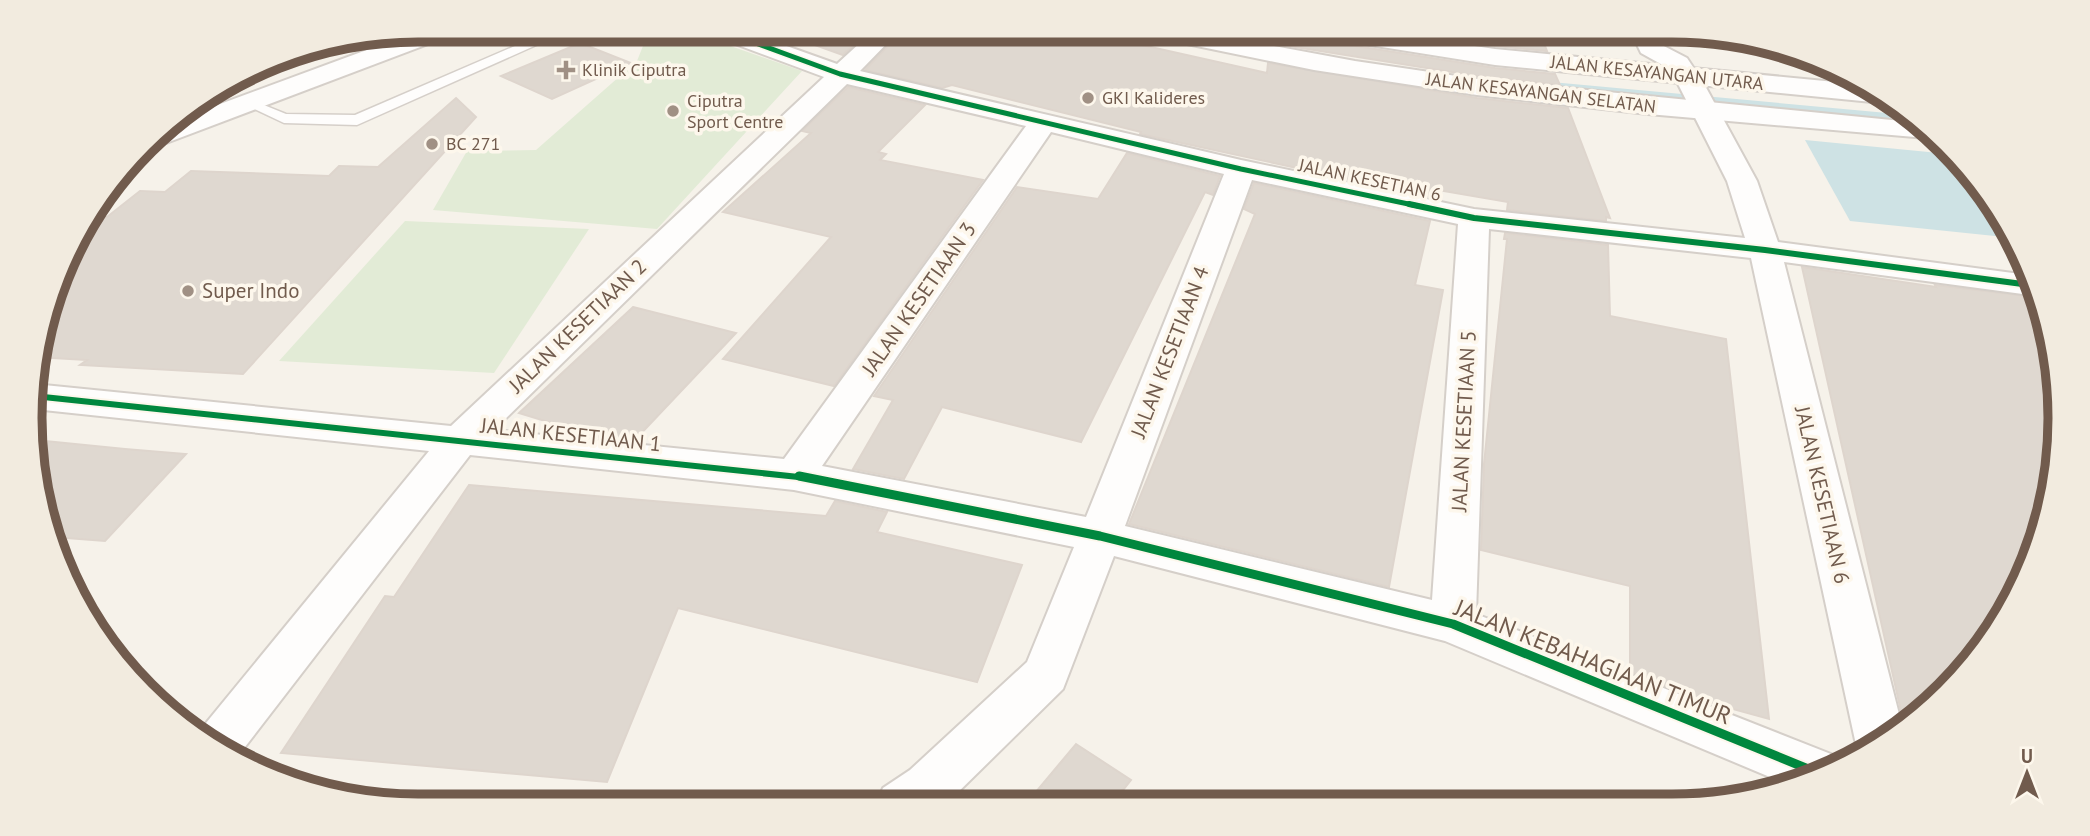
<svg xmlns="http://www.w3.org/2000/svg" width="2090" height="836" font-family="'PT Sans',sans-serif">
<rect width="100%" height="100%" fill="#f6f2ea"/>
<g fill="#e2ebd6">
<path d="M671,30H685L802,71L657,229L433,210L467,151L536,150L637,61L647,36Z"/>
<path d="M405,221L589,229L494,373L279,361Z"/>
</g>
<path fill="#cee2e4" d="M1805,140L1949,154L2014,238L1850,221Z"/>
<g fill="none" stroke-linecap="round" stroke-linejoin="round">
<g fill="#cee2e4" fill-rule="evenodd">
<path d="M1235,30H1255L1294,39L1289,42Z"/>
<path d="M1469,71L1508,78L1909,115L1919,121L1508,84L1465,76L1464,74Z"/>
</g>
</g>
<g fill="#dfd8d0" stroke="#ded5cd" stroke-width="2">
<path d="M791,30H870L843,55L790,36Z"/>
<path d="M903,30H1075L1267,73L1268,63L1477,98L1568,108L1610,218L1606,217V221L1507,210L1508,202L1438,190L1436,198L1140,134L1141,132L952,85L942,88L865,70Z"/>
<path d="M1271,30H1304L1309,38L1318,40L1495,68L1555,74L1560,85L1477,76L1270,43Z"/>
<path d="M1381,30H1539L1547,51L1495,46Z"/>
<path d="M580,43L631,63L552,99L501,76Z"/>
<path d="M848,87L925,105L878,152L886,154L880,160L983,180L834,386L723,359L831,237L723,212L811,133L802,131Z"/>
<path d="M456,98L476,117L243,374L80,365L87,360L36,357L82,224L88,216L107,217L140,191L165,192L191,171L329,176L339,166L378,167Z"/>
<path d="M1127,153L1220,176L1213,195L1205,192L1081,442L942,407L904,479L853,469L893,400L874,396L1017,187L1098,199Z"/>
<path d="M1254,183L1430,221L1415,285L1443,290L1389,587L1129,524L1255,214L1244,209Z"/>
<path d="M1505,233L1608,245L1610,316L1726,339L1769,719L1704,701L1630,672V586L1481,550L1484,464L1507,239H1504Z"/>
<path d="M1802,267L1936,287L1935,285L2034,297L2059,391L2040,542L1995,634L1928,710L1904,725Z"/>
<path d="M633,307L736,333L634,441L601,438L519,413Z"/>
<path d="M35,440L125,449L186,454L105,541L54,537L37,493Z"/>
<path d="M469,485L826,516L835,501L887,512L877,532L1022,565L977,682L678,608L607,782L281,753L385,596L394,597Z"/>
<path d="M1076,744L1131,780L1112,804L1025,805Z"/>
</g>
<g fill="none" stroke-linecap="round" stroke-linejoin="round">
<defs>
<path id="service" d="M552,30H570L357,125L284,123L242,103L249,99L286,114L355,115Z"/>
<path id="minor" d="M708,30H742L837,64L874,30H900L860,71L1241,160L1474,209L1745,238L1727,181L1677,82L1668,68L1641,53L1630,30H1654L1660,44L1687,58L1703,82L1757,181L1778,242L2028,275L2033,294L2030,295L1784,262L1902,726L1860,752L1855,740L1751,258L1489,229L1476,614L1841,758L1843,763L1821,777L1789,785L1445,641L1114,556L1063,689L945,805H876L883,788L910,770L1027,662L1074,547L794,490L470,455L238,756L197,734L429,451L34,409V384L451,426L824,77L711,35ZM847,84L1026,126L784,459L494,430ZM1051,132L1224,174L1086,517L822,466ZM1252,180L1458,224L1432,600L1125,526Z"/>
<g id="tertiary">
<path d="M421,30H455L452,35L161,145L146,146L166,124Z"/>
<path d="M1141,30H1187L1355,61L1477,79L1922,123L1938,139L1648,114L1477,95L1314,70L1153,37L1144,35Z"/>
<path d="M1307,30H1365L1495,49L1856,84L1882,99L1872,102L1495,65L1319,37L1310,35Z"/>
</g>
</defs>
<use href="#service" stroke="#d5cfc9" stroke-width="3"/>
<use href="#minor" stroke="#d5cfc9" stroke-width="4"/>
<use href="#tertiary" stroke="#d5cfc9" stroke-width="4"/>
<use href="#service" fill="#fefdfc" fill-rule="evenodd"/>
<use href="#minor" fill="#fefdfc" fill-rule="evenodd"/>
<use href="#tertiary" fill="#fefdfc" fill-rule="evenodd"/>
<defs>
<path id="cycleway-far2" d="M720,30L840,74L1241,169L1418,206"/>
<g id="cycleway-far1">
<path d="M1409,204L1474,218L1765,250L2030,285"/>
<path d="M34,396L808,478"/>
</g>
<path id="cycleway" d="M799,476L1100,536L1453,624L1823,775"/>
</defs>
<use href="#cycleway-far2" stroke="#fdf7ec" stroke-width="8"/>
<use href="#cycleway-far1" stroke="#fdf7ec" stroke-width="10"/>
<use href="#cycleway" stroke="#fdf7ec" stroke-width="13"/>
<use href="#cycleway-far2" stroke="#00873e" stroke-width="5"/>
<use href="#cycleway-far1" stroke="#00873e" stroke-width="6"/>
<use href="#cycleway" stroke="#00873e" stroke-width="9"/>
</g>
<g fill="#a09084" stroke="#fdf7ec" stroke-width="2.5">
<path d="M562.5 59.5h7v7h7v7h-7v7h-7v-7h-7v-7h7z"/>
<circle cx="1088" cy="98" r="7"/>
<circle cx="673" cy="111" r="7"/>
<circle cx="432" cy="144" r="7"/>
<circle cx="188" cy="291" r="7"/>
</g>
<g text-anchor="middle" stroke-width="7" stroke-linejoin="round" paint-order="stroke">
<g font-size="18" fill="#715b4d" stroke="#fdf7ec" text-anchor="start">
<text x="582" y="76">Klinik Ciputra</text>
<text x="1102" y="104">GKI Kalideres</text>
<text x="687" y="107">Ciputra<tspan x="687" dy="21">Sport Centre</tspan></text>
<text x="446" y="150">BC 271</text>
</g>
<g font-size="18" fill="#715b4d" stroke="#fdf7ec">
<text transform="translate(1657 73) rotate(6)" y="6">JALAN KESAYANGAN UTARA</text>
<text transform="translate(1541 93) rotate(7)" y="6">JALAN KESAYANGAN SELATAN</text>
<text transform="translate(1370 180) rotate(12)" y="6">JALAN KESETIAN 6</text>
</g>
<g font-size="21" fill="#715b4d" stroke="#fdf7ec" text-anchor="start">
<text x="202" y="298">Super Indo</text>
</g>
<g font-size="21" fill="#715b4d" stroke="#fdf7ec">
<text transform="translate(919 299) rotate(-55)" y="7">JALAN KESETIAAN 3</text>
<text transform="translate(578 326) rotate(-44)" y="7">JALAN KESETIAAN 2</text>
<text transform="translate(1170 352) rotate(-69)" y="7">JALAN KESETIAAN 4</text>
<text transform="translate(1464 421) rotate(-87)" y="7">JALAN KESETIAAN 5</text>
<text transform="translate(571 435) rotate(6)" y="7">JALAN KESETIAAN 1</text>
<text transform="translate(1822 495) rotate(77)" y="7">JALAN KESETIAAN 6</text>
</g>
<g font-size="24" fill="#715b4d" stroke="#fdf7ec">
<text transform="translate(1593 662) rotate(22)" y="8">JALAN KEBAHAGIAAN TIMUR</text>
</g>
</g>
<path d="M0 0H2090V836H0ZM418 42H1672A376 376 0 0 1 2048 418V418A376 376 0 0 1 1672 794H418A376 376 0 0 1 42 418V418A376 376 0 0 1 418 42Z" fill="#f2ebdf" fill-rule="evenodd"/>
<path fill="none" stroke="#715b4d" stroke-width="9" d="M418 42H1672A376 376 0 0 1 2048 418V418A376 376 0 0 1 1672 794H418A376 376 0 0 1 42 418V418A376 376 0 0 1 418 42Z"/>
<g transform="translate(2027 773)" stroke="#fdf7ec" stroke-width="5" paint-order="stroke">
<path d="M0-5L12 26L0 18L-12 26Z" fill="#715b4d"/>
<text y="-10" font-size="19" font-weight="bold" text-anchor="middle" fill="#715b4d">U</text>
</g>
</svg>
